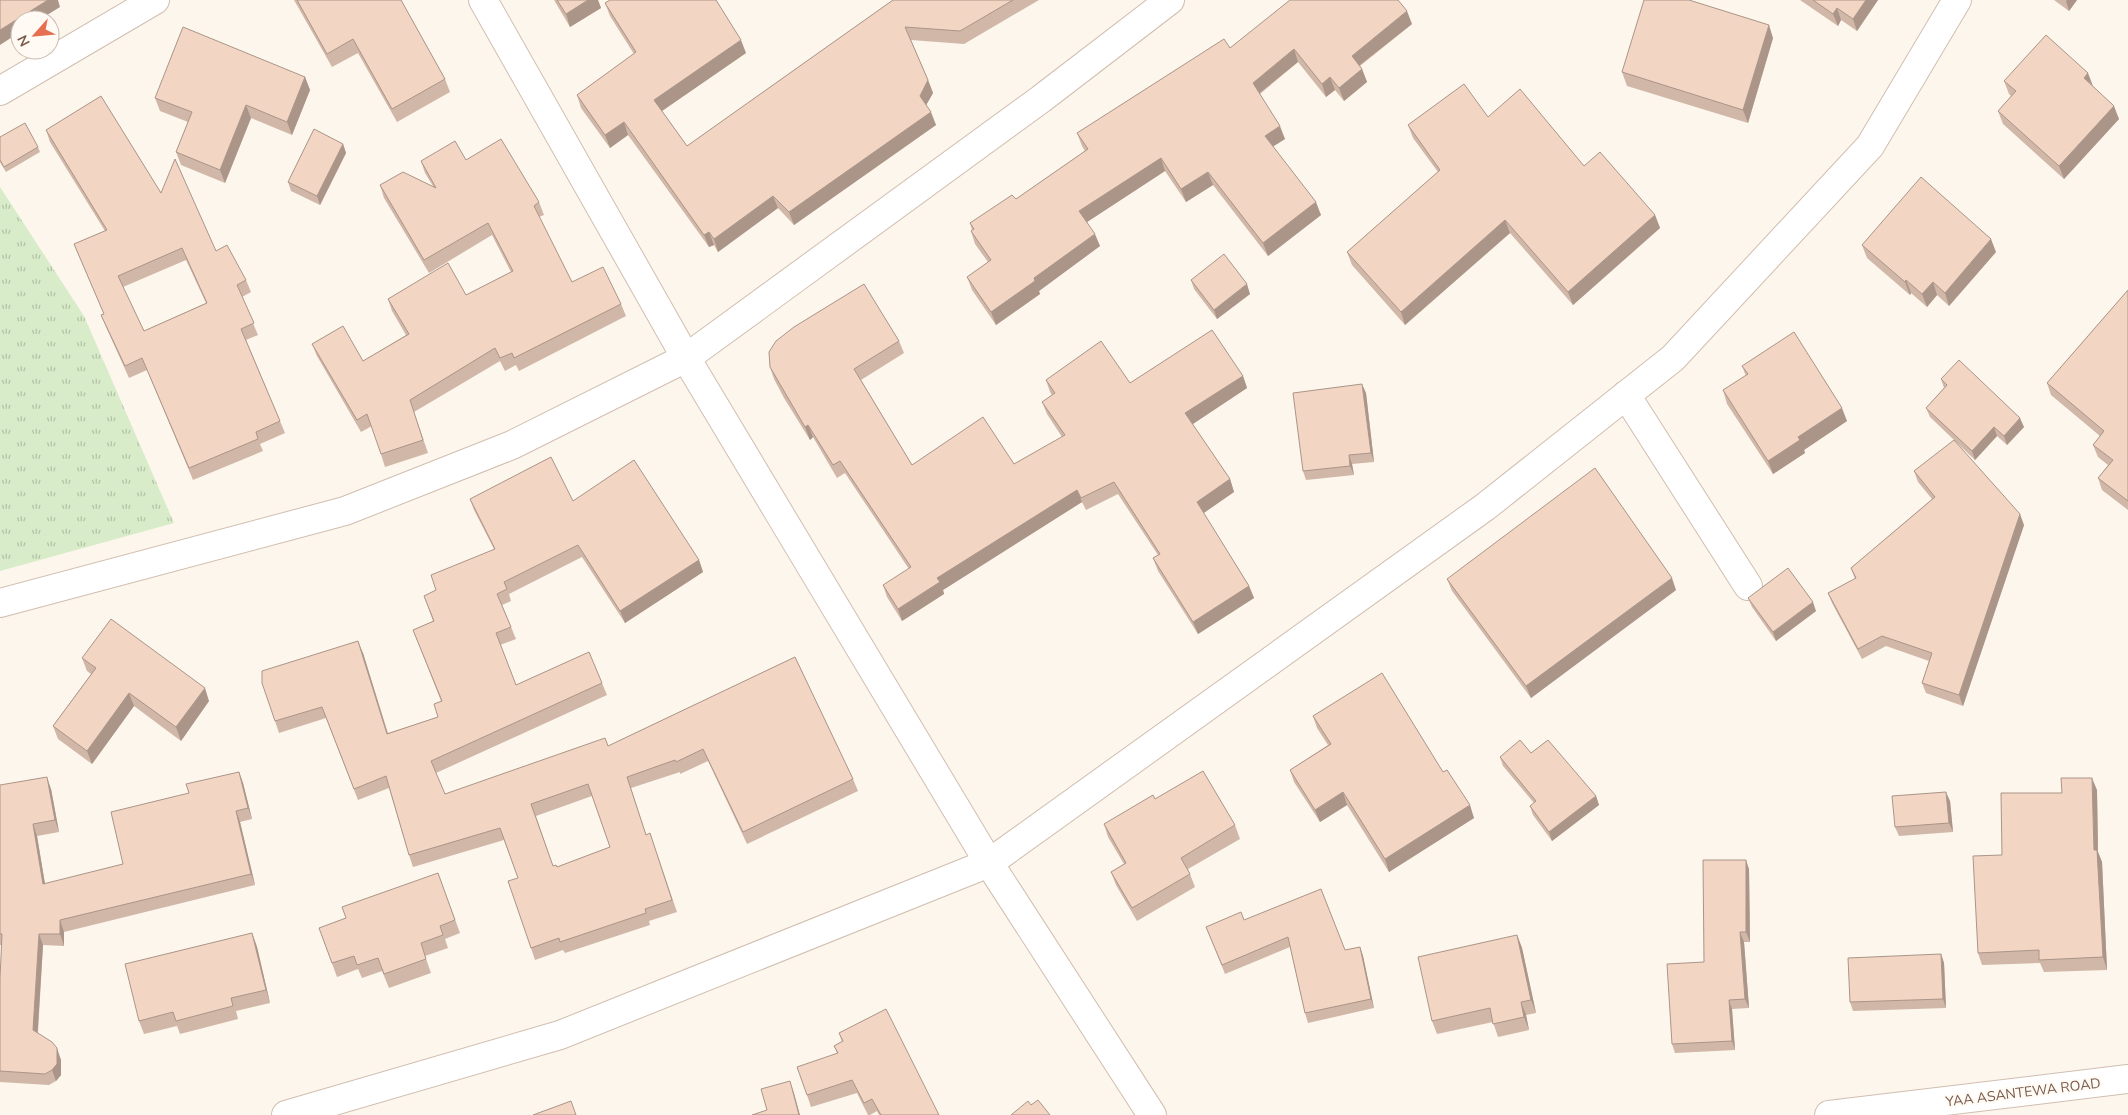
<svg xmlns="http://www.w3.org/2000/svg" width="2128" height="1115" font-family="'Nunito Sans',sans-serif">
<defs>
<pattern id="grass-tufts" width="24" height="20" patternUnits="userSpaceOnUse" patternTransform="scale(1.25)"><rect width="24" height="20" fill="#d8ecc9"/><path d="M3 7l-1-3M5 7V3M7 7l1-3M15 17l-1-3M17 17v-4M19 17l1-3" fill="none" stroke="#b4c2a5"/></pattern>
</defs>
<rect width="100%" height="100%" fill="#fdf6ec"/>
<path fill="url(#grass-tufts)" d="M0,187L84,316L174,523L0,571Z"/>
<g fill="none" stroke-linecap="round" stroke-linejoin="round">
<defs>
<g id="minor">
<path d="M483,0L686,358L989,863L1152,1115"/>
<path d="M0,91L155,0"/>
<path d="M1626,395L1748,586"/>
<path d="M0,603L345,511L512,445L686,358L1041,99L1170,0"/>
<path d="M286,1115L560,1035L989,863L1485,507L1673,358L1870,146L1957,0"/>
<path d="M1829,1115L2128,1079"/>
</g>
</defs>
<use href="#minor" stroke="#d1beb0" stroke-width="30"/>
<use href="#minor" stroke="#fff" stroke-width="28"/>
</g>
<g fill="#d1b7a8" fill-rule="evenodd">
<path d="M294,0H401L445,79L450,92L397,122L358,53L332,67Z"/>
<path d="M554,0H598L601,8L570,27Z"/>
<path d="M893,0H1039L964,44L911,40L928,80L933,93L926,105L936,125L794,225L778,208L718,252L714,245L709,247L628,135L610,148L581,108L577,95L634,54L610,16L605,3L746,53L662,111L687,146Z"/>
<path d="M1800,0H1878L1857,31L1841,20L1838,26Z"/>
<path d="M2054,0H2077L2069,11Z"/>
<path d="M1412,24L1360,66L1362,69L1367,82L1344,101L1335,90L1326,97L1298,62L1260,94L1285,139L1273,146L1321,215L1268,256L1213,185L1186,202L1165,171L1087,222L1100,246L1039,291L1040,294L996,325L972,290L967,277L988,262L975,244L971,231L972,230L970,223L1016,199L1085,151L1082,146L1077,133L1230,48Z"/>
<path d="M1773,38L1748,123L1627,86L1622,72Z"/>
<path d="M305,77L310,90L292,135L251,118L225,183L181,165L176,152L188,122L160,111L155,98Z"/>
<path d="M2004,81L2093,86L2119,119L2064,179L2003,124L1998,111L2011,96L2009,94Z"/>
<path d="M1488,117L1584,166L1655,215L1660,228L1573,305L1510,233L1405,325L1352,265L1347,252L1438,172L1413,138L1408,125Z"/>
<path d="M46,130L161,193L216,251L246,280L251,292L242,297L258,335L246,340L285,433L260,444L263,451L193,480L147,370L129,378L106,327L101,315L104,314L79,256L74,244L105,231L50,142ZM186,260L206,303L144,331L123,287Z"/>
<path d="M0,137L38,147L40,152L6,172L0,162Z"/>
<path d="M343,144L346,153L320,205L291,191L288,182Z"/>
<path d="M466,160L539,202L544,215L539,217L572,282L621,304L626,316L519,371L516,365L505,371L500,361L414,412L428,453L385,467L372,426L361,432L317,356L312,344L363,361L406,335L392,311L388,299L466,295L511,272L492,235L429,273L384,198L380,185L433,186L425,173L421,161Z"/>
<path d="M1862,245L1996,252L1949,306L1937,295L1927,307L1911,293L1910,295L1867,258Z"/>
<path d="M1191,280L1250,294L1217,319L1194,289Z"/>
<path d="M2128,290V510L2102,490L2098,478L2108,465L2098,457L2093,445L2100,436L2051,395L2047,383Z"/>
<path d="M899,341L904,353L861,380L912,465L1014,464L1062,437L1047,414L1042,402L1052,395L1050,392L1046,380L1130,383L1243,376L1247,388L1192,424L1230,479L1234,492L1203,513L1249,586L1254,598L1198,634L1158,571L1153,558L1158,555L1118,494L1086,510L1082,502L943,590L944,594L902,621L887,597L883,585L909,569L845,473L837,478L813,437L810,440L784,398L774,379L770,367Z"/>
<path d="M1742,366L1847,421L1804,450L1805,453L1773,474L1727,404L1723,390L1746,376Z"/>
<path d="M1941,379L2024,427L2007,445L1997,436L1975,460L1930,417L1926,408L1944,388Z"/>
<path d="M1366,393L1374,462L1352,464L1354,475L1306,480L1303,471Z"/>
<path d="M1914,471L2024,525L1963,706L1926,693L1922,683L1929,661L1886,646L1862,659L1832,603L1828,593L1855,579L1851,568L1932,499L1918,482Z"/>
<path d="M470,499L573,501L699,560L703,572L625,623L582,557L509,594L511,601L502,605L516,639L500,645L516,685L602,683L607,695L436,773L445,794L608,746L795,657L853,779L858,791L747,844L708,761L680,774V772L631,788L646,835L650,833L677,912L649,921L650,925L565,953L563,950L535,960L531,948L518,878L504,840L413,867L409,855L389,788L358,800L326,718L279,733L275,721L363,653L388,733L438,717L441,701L413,630L433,621L424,596L436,590L494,549L474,510ZM592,796L610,847L557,867L553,866L536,816Z"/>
<path d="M1447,579L1676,590L1531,698L1452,591Z"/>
<path d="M1748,598L1816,611L1776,641L1752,607Z"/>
<path d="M82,658L209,701L181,741L134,706L92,764L58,739L53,726L91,674L87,671Z"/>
<path d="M1313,716L1443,772L1474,818L1389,872L1347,805L1320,822L1294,782L1290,770L1328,745L1317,728Z"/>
<path d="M1500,757L1596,796L1599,805L1552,841L1533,815L1530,806L1534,803L1503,766Z"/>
<path d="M239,772L243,783L252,819L240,822L255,885L64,932V946L43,945L38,1033L61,1060V1075L56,1081L49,1085L0,1082V978L2,945H0V785L51,789L59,832L37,836L45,884L123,864L189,793Z"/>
<path d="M2097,790L2098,852L2102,862L2107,970L2044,972L2040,963L1982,965L1978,953L2002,855L2062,793Z"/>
<path d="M1155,799L1235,825L1240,839L1188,869L1190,874L1195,887L1137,921L1116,885L1111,872L1124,864L1108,837L1104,824Z"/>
<path d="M1950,801L1953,832L1899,836L1895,827Z"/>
<path d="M1749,869L1750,942H1744L1749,1008L1732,1009L1735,1050L1675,1053L1672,1044L1704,962Z"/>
<path d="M438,873L460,933L445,939L448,948L425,956L431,973L389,988L382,971L362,978L358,969L337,977L319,928L346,918Z"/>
<path d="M1244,920L1345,950L1360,947L1363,956L1374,1008L1308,1023L1305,1013L1290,947L1225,974L1206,927Z"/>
<path d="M252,933L257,947L270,1003L236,1011L238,1019L180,1034L177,1026L144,1034L139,1021Z"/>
<path d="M1517,935L1522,948L1536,1013L1526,1015L1529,1030L1498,1037L1493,1022L1437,1034L1432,1021Z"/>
<path d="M1941,954L1944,963L1946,1008L1853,1011L1850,1002Z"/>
<path d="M839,1033L939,1115H879L877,1111L870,1115H868L857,1093L811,1107L807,1095L837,1053L834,1046L842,1042Z"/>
</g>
<g fill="#aa9588">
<path d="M48,0H58L60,7L39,20H20V32L0,45V30Z"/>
<path d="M588,0H598L601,8L570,27L566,14Z"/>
<path d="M1866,0H1878L1857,31L1853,19Z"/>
<path d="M2067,0H2077L2069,11L2066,1Z"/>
<path d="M1837,8L1841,20L1838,26L1833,14Z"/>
<path d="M1407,11L1412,24L1356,68L1352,56Z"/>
<path d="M1769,25L1773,38L1748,123L1743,110Z"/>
<path d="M741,40L746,53L659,113L654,100Z"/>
<path d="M1294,49L1298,62L1257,95L1253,83Z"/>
<path d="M1362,69L1367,82L1344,101L1339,88Z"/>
<path d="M2088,73L2093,86L2084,78Z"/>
<path d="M305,77L310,90L292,135L287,122Z"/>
<path d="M1330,77L1335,90L1326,97L1322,84Z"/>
<path d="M928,80L933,93L924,109L920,96Z"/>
<path d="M246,105L251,118L225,183L220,170Z"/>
<path d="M2114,106L2119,119L2064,179L2059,166Z"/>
<path d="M931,112L936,125L794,225L789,212Z"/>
<path d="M624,122L628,135L610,148L605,135Z"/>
<path d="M1280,126L1285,139L1269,149L1265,136Z"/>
<path d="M343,144L346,153L320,205L317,196Z"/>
<path d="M1161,158L1165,171L1084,224L1079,211Z"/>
<path d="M1208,172L1213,185L1186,202L1181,189Z"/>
<path d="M773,196L778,208L718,252L714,239Z"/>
<path d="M1316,202L1321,215L1268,256L1263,243Z"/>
<path d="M1655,215L1660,228L1573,305L1568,292Z"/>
<path d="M1505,220L1510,233L1405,325L1401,312Z"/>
<path d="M709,232L714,245L709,247L704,235Z"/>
<path d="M1095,234L1100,246L1039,291L1040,294L996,325L991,312L1034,278Z"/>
<path d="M1991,239L1996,252L1949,306L1945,293Z"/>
<path d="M1906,280L1911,293L1910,295L1905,282Z"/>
<path d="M1933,282L1937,295L1927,307L1922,294Z"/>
<path d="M1247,284L1250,294L1217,319L1214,310Z"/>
<path d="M1243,376L1247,388L1190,426L1185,413Z"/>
<path d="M1362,384L1366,393L1374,462L1371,453Z"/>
<path d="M1842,408L1847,421L1804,450L1805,453L1773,474L1768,461L1798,437Z"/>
<path d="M2020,418L2024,427L2007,445L2004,436Z"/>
<path d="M808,425L813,437L810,440L805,427Z"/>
<path d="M1994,427L1997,436L1975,460L1972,451Z"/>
<path d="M1349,455L1352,464L1354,475L1350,466Z"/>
<path d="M1230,479L1234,492L1201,515L1197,502Z"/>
<path d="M1077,490L1082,502L943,590L944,594L902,621L898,609L937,578Z"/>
<path d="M2020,514L2024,525L1963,706L1959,695Z"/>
<path d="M699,560L703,572L625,623L620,611Z"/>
<path d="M1672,578L1676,590L1531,698L1526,686Z"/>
<path d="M1249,586L1254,598L1198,634L1193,622Z"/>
<path d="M1813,602L1816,611L1776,641L1773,632Z"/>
<path d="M358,641L363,653L391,745L387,734Z"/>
<path d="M205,688L209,701L181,741L176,727Z"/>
<path d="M129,693L134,706L92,764L87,751Z"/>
<path d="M239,772L243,783L252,819L248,808Z"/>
<path d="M47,777L51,789L59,832L55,820Z"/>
<path d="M2092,778L2097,790L2098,852L2102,862L2107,970L2103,957L2094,850Z"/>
<path d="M1343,792L1347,805L1320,822L1315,810Z"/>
<path d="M1946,792L1950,801L1953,832L1949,823Z"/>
<path d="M1596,796L1599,805L1552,841L1549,832Z"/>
<path d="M1470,805L1474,818L1389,872L1385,859Z"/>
<path d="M236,811L240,822L255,885L251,874Z"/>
<path d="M33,824L37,836L47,896L43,884Z"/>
<path d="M1746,860L1749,869L1750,942L1746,932Z"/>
<path d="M60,920L64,932V946L60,934Z"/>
<path d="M1740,932L1744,942L1749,1008L1745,999Z"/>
<path d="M252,933L257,947L270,1003L266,990Z"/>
<path d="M39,934L43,945L37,1041L33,1030Z"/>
<path d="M1517,935L1522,948L1536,1013L1531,1000Z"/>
<path d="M1360,947L1363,956L1374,1008L1371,999Z"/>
<path d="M1941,954L1944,963L1946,1008L1943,999Z"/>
<path d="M1729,1000L1732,1009L1735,1050L1732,1041Z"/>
<path d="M1521,1002L1526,1015L1529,1030L1524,1017Z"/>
<path d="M57,1048L61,1060V1075L56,1081L52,1070Z"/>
<path d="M790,1081L794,1093L800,1115H799Z"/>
</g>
<g fill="#f3d5c3" stroke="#aa9588" fill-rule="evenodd">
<path d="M0,0H48L0,30Z"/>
<path d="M297,0H401L445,79L392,109L353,39L327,54Z"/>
<path d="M557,0H588L566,14Z"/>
<path d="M610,0H716L741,40L654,100L687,146L893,0H1013L960,31L905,27L928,80L920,96L931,112L789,212L773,196L714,239L709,232L704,235L624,122L605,135L577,95L636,52L605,3Z"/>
<path d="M1290,0H1398L1407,11L1352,56L1362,69L1339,88L1330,77L1322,84L1294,49L1253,83L1280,126L1265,136L1316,202L1263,243L1208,172L1181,189L1161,158L1079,211L1095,234L1034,278L1035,281L991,312L967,277L991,260L971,231L974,229L970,223L1012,195L1016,199L1088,149L1077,133L1224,39L1230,48Z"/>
<path d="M1644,0H1689L1769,25L1743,110L1622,72Z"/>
<path d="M1813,0H1866L1853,19L1837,8L1833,14Z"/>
<path d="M183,27L305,77L287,122L246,105L220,170L176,152L192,112L155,98Z"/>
<path d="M2046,35L2088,73L2084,78L2114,106L2059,166L1998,111L2016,91L2004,81Z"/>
<path d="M1464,84L1488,117L1520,89L1584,166L1600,152L1655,215L1568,292L1505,220L1401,312L1347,252L1440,170L1408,125Z"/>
<path d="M101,96L161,193L175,159L216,251L227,245L246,280L237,285L254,323L241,329L280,421L256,432L258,439L189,468L142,358L125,366L101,315L104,314L74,244L107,230L46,130ZM182,248L207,303L144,331L118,276Z"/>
<path d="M25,123L38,147L4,167L0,160V137Z"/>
<path d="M314,129L343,144L317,196L288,182Z"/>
<path d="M501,139L539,202L534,206L572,282L603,267L621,304L514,358L512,353L500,358L495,348L410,400L423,440L381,454L367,414L357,420L312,344L343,326L363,361L409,334L388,299L448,263L466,295L513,271L488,223L424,260L380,185L403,172L436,188L421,161L455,141L466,160Z"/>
<path d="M1921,177L1991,239L1945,293L1933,282L1922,294L1906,280L1905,282L1862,245Z"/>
<path d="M1224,254L1247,284L1214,310L1191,280Z"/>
<path d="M864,284L899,341L854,369L912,465L983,417L1014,464L1065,435L1042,402L1055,393L1046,380L1101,341L1130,383L1212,330L1243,376L1185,413L1230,479L1197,502L1249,586L1193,622L1153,558L1160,554L1114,482L1081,498L1077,490L937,578L940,582L898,609L883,585L911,567L840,461L833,465L808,425L805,427L770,367L769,352L776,341L794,327Z"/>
<path d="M2128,290V501L2098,478L2113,460L2093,445L2104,431L2047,383Z"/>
<path d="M1794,332L1842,408L1798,437L1800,440L1768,461L1723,390L1748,374L1742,366Z"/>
<path d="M1959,360L2020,418L2004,436L1994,427L1972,451L1926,408L1947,385L1941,379Z"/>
<path d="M1362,384L1371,453L1349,455L1350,466L1303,471L1293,393Z"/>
<path d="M1954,440L2020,514L1959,695L1922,683L1932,653L1882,636L1858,649L1828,593L1856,578L1851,568L1935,497L1914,471Z"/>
<path d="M551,457L573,501L634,460L699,560L620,611L578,545L504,582L507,589L497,594L511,627L496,633L516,685L589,652L602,683L431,761L445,794L605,738L608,746L795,657L853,779L743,832L703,749L676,762L675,760L627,777L646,835L650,833L672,900L645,909L646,913L560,942L559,938L531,948L508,881L518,878L500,828L409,855L386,776L354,789L322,707L275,721L262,683V671L358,641L387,734L438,717L434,704L442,701L413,630L434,621L424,596L436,590L431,575L495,549L470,499ZM588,784L610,847L557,867L556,865L553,866L531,804Z"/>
<path d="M1595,468L1672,578L1526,686L1447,579Z"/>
<path d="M1788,568L1813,602L1773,632L1748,598Z"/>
<path d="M111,619L205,688L176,727L129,693L87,751L53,726L96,668L82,658Z"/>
<path d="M1382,673L1443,772L1447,770L1470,805L1385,859L1343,792L1315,810L1290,770L1331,744L1313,716Z"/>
<path d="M1520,740L1531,753L1548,740L1596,796L1549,832L1530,806L1536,801L1500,757Z"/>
<path d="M1203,771L1235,825L1181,858L1190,874L1132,908L1111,872L1126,863L1104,824L1153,795L1155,799Z"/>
<path d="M239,772L248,808L236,811L251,874L60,920V934H39L33,1030L52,1042L57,1048V1064L52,1070L45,1074L0,1071V978L2,934H0V785L47,777L55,820L33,824L43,884L123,864L111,812L189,793L186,784Z"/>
<path d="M2061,778H2092L2094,850H2097L2103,957L2039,960V950L1978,953L1973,856L2002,855L2001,793H2062Z"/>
<path d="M1946,792L1949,823L1895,827L1892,796Z"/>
<path d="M1703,860H1746V932H1740L1745,999L1729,1000L1732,1041L1672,1044L1667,964L1704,962Z"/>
<path d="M438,873L455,920L440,926L443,935L421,943L426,959L384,974L378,958L357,965L354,956L332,963L319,928L346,918L342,907Z"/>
<path d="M1321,889L1345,950L1360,947L1371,999L1305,1013L1288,937L1222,965L1206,927L1241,912L1244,920Z"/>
<path d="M252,933L266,990L231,998L233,1006L176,1021L173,1012L139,1021L125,964Z"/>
<path d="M1517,935L1531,1000L1521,1002L1524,1017L1493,1024L1490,1008L1432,1021L1418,957Z"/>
<path d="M1941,954L1943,999L1850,1002L1848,958Z"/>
<path d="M886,1009L939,1115H881L872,1099L864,1103L852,1080L807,1095L797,1067L838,1053L834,1046L843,1041L839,1033Z"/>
<path d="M790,1081L799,1115H752L767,1110L761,1089Z"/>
<path d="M1038,1100L1050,1115H1011L1028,1101L1031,1105Z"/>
<path d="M571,1101L576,1115H533Z"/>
</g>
<g text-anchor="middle" stroke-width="4" stroke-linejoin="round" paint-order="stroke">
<g font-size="14" fill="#7a5c4d" stroke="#fffaf3">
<text transform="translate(2023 1092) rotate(-7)" y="5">YAA ASANTEWA ROAD</text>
</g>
</g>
<g transform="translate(35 35) rotate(243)"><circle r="24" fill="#fffaf3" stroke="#cabbb1"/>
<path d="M0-4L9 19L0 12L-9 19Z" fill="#e76f51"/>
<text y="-8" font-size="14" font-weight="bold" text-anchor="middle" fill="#7a5c4d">N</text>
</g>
</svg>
